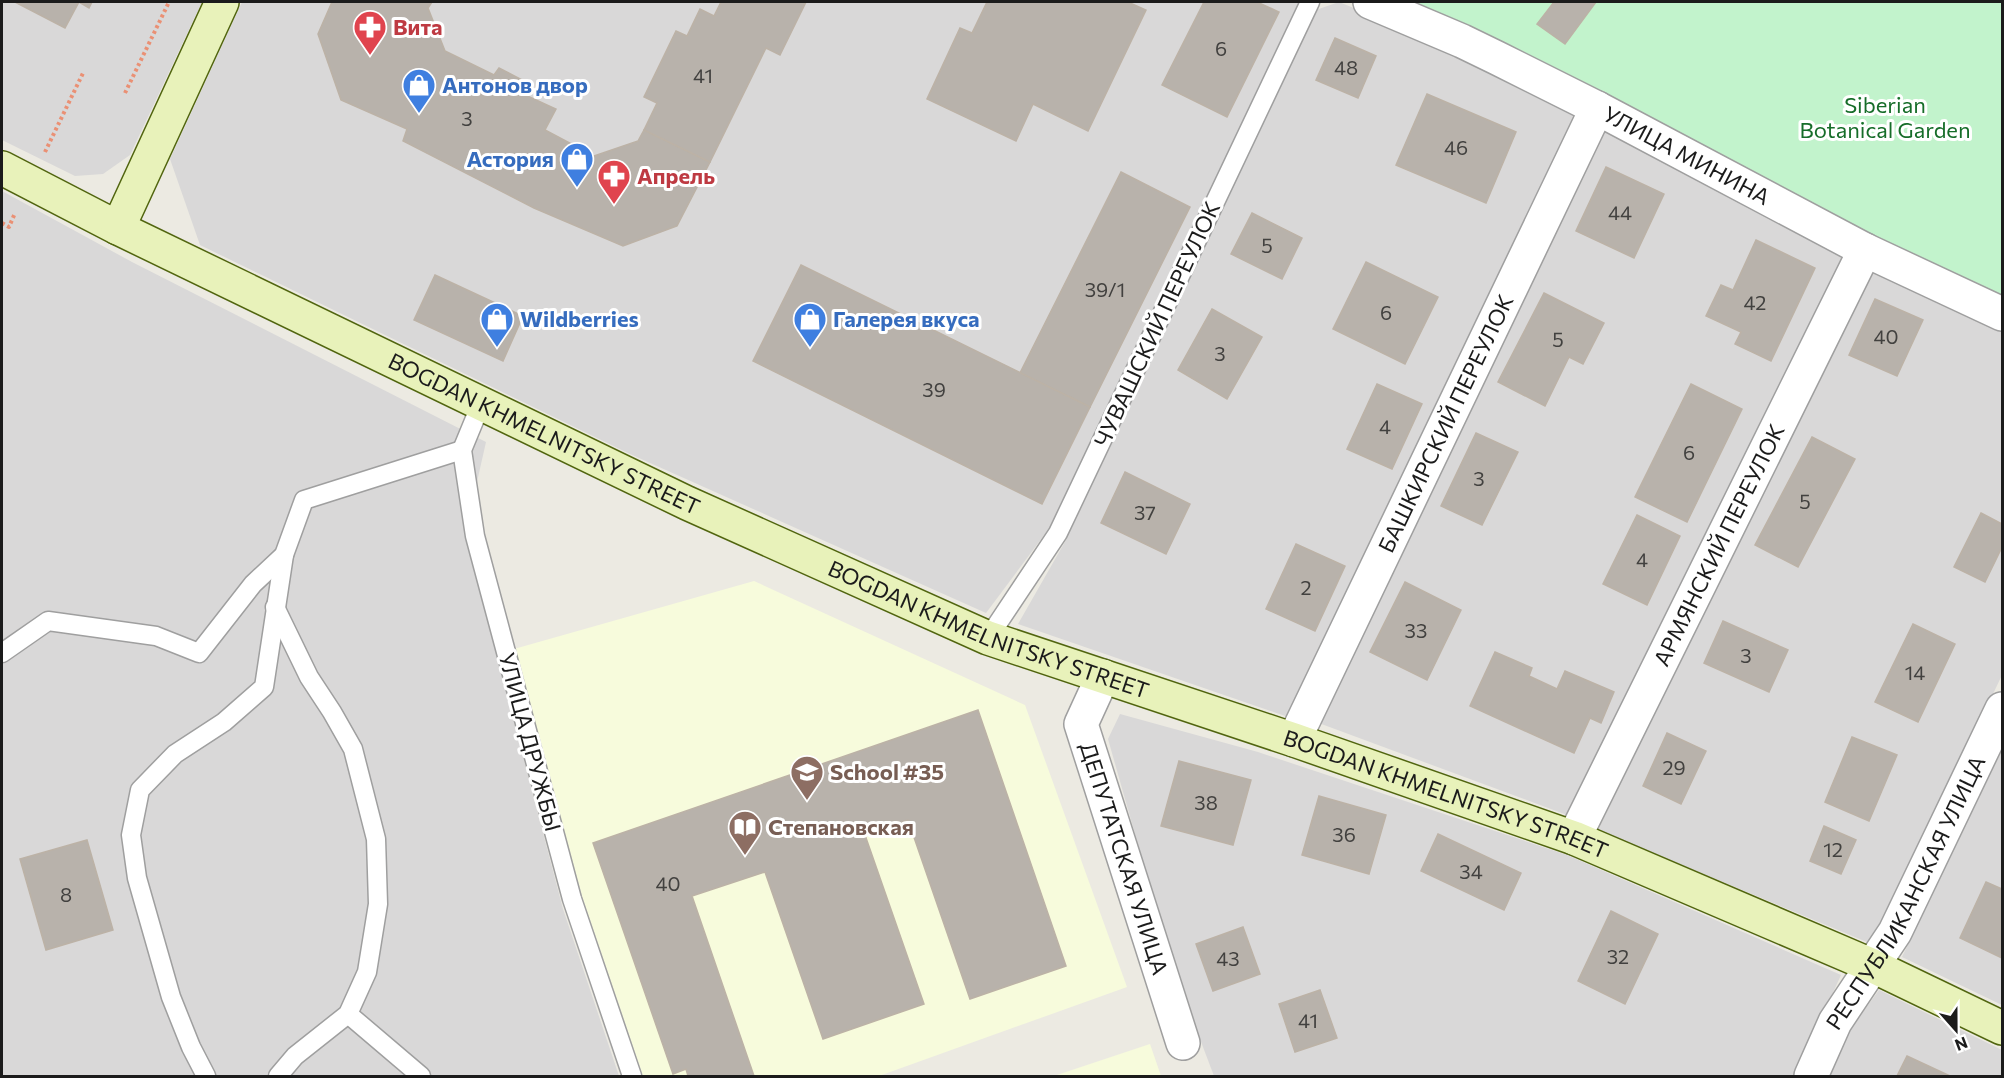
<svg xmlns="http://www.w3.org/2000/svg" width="2004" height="1078" font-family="Commissioner,sans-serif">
<rect width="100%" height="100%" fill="#eceae2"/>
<g fill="#d9d8d8">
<path d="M2,2H202L130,155L103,174L75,176L2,140Z"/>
<path d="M242,2H1298L1300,5L1051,526L986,613L630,454L200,245L170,159Z"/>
<path d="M1339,2L1457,50L1581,112L1291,718L1018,624L1066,540L1313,11Z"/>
<path d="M1603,120L1848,253L1567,815L1316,722Z"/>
<path d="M2,191L132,262L486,442L465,535L563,909L619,1076H2Z"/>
<path d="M1870,266L2002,328V675L1874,945L1598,830Z"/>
<path d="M1120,714L1258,752L1567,855L1841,975L1795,1076H1214L1173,968L1108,739Z"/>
<path d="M2002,750V1005L1902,957Z"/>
<path d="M1879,990L2002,1050V1076H1827L1844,1038Z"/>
</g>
<g fill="#f7fbdc">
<path d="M754,581L1025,705L1127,987L879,1076H643L582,896L514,649Z"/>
<path d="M1150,1044L1161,1076H1054Z"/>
</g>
<path fill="#c2f3cc" d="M1399,2H2002V300Z"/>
<g fill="#b8b2ab" stroke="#bcb2a6" stroke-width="1.5">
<path d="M15,2H92L89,8L79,2L65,28Z"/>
<path d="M332,2H432L428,8L445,51L494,75L499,68L528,83L523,94L556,109L545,130L594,156L638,141L644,130L710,162L677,226L623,246L534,208L403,141L407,129L341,100L318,34Z"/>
<path d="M721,2H806L780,55L766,48L710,162L644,130L657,103L644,97L676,31L687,36L700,9L714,16Z"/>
<path d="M987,2H1128L1146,10L1088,131L1033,104L1016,141L927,99L960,28L972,33Z"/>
<path d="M1204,2H1257L1279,12L1227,117L1162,85Z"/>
<path d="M1554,2H1596L1565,44L1537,24Z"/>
<path d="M1335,38L1376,56L1358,98L1316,80Z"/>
<path d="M1427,94L1516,132L1486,203L1396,165Z"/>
<path d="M1606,167L1664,194L1634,258L1576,231Z"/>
<path d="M1121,172L1190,207L1090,407L1020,373Z"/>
<path d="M1252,213L1302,238L1282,279L1231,254Z"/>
<path d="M1756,240L1815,268L1771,361L1735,344L1741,332L1706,316L1721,285L1733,290Z"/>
<path d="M1366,262L1438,297L1405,364L1333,329Z"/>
<path d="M801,265L1090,407L1042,504L753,361Z"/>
<path d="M435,275L523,316L503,361L414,320Z"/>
<path d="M1544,293L1604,323L1583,364L1569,357L1545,406L1498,382Z"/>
<path d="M1875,299L1923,320L1897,376L1849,355Z"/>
<path d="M1212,309L1262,337L1227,399L1178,370Z"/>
<path d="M1377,384L1422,404L1392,469L1347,449Z"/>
<path d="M1691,384L1742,409L1687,522L1635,497Z"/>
<path d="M1476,433L1518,452L1482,525L1441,506Z"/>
<path d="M1812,437L1855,459L1798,567L1755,545Z"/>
<path d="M1125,472L1190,504L1166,554L1101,523Z"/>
<path d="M1981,513L2002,524V547L1985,582L1954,567Z"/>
<path d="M1637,515L1680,536L1647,605L1603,584Z"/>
<path d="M1296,544L1345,566L1315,631L1266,609Z"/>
<path d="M1405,582L1461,610L1427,680L1370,652Z"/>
<path d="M1723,621L1788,650L1769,692L1704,663Z"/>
<path d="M1913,624L1955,644L1918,722L1875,702Z"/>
<path d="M1495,652L1532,668L1529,676L1557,689L1565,671L1614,692L1601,723L1590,718L1574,753L1470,706Z"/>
<path d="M978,710L1066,966L970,999L908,820L865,835L924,1004L823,1039L765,872L692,896L754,1076H688L686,1069L673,1074L593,843Z"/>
<path d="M1667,733L1706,751L1681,804L1643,786Z"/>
<path d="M1852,737L1897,755L1869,821L1825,802Z"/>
<path d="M1179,761L1251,780L1233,845L1161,826Z"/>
<path d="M1319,796L1386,815L1369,874L1302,855Z"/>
<path d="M1824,826L1856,840L1841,874L1810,861Z"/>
<path d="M1438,834L1521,873L1504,910L1421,871Z"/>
<path d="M87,840L113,930L46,950L20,859Z"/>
<path d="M1986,882L2002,889V958L1960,938Z"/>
<path d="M1611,911L1658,934L1625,1004L1578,981Z"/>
<path d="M1243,927L1260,974L1213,991L1196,944Z"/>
<path d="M1320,990L1337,1038L1295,1052L1279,1004Z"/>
<path d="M1907,1056L1950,1076H1897Z"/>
</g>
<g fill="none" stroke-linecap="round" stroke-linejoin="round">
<defs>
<g id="lane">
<path d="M481,404L462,450L475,536L572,899L632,1076"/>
<path d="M275,607L309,677L332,712L353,749L376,839L378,904L367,972L348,1014L295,1056L278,1076"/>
<path d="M988,638L1058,533L1310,2"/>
<path d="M2,653L48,621L156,636L199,653L253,584L284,555L304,500L462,450"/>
<path d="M348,1014L421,1076"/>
<path d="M206,1076L191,1047L171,997L137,878L131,835L140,790L175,754L224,722L264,687L284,555"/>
</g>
<g id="street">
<path id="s1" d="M1370,2L1462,41L1497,58L1597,108L1865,250L2002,314"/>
<path id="s2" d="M1103,676L1081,724L1183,1043"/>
<path id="s3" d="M1294,740L1597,108"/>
<path id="s4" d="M1574,838L1865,250"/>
<path id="s5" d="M1811,1076L1835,1022L1895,932L2002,709"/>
</g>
<g id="secondary">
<path id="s6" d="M2,168L118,228L687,503L988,638L1294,740L1574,838L1873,966L2002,1028"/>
<path d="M118,228L222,2"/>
</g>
</defs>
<use href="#lane" stroke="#9f9f9f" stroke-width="21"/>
<use href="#street" stroke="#9f9f9f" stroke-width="36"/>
<use href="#secondary" stroke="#51650f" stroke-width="36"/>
<g stroke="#ea9074" stroke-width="4" stroke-dasharray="3 3" stroke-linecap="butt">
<path d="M125,93L169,2"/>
<path d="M45,152L84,71"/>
<path d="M2,223L9,227L15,213"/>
</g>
<use href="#lane" stroke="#fff" stroke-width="18"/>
<use href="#street" stroke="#fff" stroke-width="33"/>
<use href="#secondary" stroke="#e8f2ba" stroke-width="33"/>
</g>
<defs>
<symbol id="pharmacy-pin" viewBox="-11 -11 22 30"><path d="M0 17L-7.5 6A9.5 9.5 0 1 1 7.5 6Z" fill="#e0444e" stroke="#fff"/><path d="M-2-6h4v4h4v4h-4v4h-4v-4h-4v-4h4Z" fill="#fff"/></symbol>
<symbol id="shop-pin" viewBox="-11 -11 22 30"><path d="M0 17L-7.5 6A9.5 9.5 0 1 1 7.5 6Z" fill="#3f7fe0" stroke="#fff"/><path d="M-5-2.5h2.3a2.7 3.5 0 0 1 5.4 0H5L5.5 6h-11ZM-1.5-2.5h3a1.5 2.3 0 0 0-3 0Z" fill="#fff"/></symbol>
<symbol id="school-pin" viewBox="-11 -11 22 30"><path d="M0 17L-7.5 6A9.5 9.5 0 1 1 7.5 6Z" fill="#8d6e63" stroke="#fff"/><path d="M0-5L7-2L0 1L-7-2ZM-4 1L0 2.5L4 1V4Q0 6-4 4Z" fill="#fff"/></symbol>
<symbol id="library-pin" viewBox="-11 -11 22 30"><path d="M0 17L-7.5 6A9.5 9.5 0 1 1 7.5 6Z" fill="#8d6e63" stroke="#fff"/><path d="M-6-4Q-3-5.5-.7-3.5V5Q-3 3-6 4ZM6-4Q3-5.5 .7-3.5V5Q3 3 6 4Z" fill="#fff"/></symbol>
</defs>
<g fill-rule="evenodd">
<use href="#pharmacy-pin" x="351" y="8" width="38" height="52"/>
<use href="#shop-pin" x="400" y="66" width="38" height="52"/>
<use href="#shop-pin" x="558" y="140" width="38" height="52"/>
<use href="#pharmacy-pin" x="595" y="157" width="38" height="52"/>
<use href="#shop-pin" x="478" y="300" width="38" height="52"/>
<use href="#shop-pin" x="791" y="300" width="38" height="52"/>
<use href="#school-pin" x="788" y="753" width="38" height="52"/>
<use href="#library-pin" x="726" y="808" width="38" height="52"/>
</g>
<g text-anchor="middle" stroke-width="6" stroke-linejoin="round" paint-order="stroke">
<g font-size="20" fill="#42413f">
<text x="1221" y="56">6</text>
<text x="1346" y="75">48</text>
<text x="703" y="83">41</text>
<text x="467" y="126">3</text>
<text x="1456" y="155">46</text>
<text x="1620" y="220">44</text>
<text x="1267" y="253">5</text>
<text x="1105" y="297">39/1</text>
<text x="1755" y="310">42</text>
<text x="1386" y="320">6</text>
<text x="1886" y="344">40</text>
<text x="1558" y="347">5</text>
<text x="1220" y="361">3</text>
<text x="934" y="397">39</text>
<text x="1385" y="434">4</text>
<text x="1689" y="460">6</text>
<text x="1479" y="486">3</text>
<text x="1805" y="509">5</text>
<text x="1145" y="520">37</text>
<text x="1642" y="567">4</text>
<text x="1306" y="595">2</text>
<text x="1416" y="638">33</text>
<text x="1746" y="663">3</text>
<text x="1915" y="680">14</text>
<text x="1674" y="775">29</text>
<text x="1206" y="810">38</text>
<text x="1344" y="842">36</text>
<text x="1833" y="857">12</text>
<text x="1471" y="879">34</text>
<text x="668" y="891">40</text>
<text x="66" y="902">8</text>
<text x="1618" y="964">32</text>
<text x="1228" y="966">43</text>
<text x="1308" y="1028">41</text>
</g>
<g font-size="22" font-weight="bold" fill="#be3a42" stroke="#fff" text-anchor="start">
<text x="393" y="35">Вита</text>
<text x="637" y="184">Апрель</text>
</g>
<g font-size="22" font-weight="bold" fill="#366cbe" stroke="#fff" text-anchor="start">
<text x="442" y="93">Антонов двор</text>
<text x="554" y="167" text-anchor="end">Астория</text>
<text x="520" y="327">Wildberries</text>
<text x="833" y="327">Галерея вкуса</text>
</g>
<g font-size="22" fill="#166d29" stroke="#fff">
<text x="1885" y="113">Siberian<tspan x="1885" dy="25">Botanical Garden</tspan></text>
</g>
<g font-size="22" fill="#1b1b1b" stroke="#fff">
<text dy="8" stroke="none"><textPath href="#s1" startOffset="352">УЛИЦА МИНИНА</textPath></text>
<text transform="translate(1157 324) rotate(-65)" y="8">ЧУВАШСКИЙ ПЕРЕУЛОК</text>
<text dy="8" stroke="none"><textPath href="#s3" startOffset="351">БАШКИРСКИЙ ПЕРЕУЛОК</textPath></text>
<text dy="8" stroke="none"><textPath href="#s6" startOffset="604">BOGDAN KHMELNITSKY STREET</textPath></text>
<text dy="8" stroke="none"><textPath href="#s4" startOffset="327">АРМЯНСКИЙ ПЕРЕУЛОК</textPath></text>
<text dy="8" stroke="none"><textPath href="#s6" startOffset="1090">BOGDAN KHMELNITSKY STREET</textPath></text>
<text transform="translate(530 742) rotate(75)" y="8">УЛИЦА ДРУЖБЫ</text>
<text dy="8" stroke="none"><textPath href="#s6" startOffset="1576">BOGDAN KHMELNITSKY STREET</textPath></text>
<text dy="8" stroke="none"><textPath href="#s2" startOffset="194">ДЕПУТАТСКАЯ УЛИЦА</textPath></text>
<text dy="8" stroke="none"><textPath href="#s5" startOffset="207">РЕСПУБЛИКАНСКАЯ УЛИЦА</textPath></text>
</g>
<g font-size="22" font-weight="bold" fill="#785e54" stroke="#fff" text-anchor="start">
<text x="830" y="780">School #35</text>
<text x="768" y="835">Степановская</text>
</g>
</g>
<rect width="2004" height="1078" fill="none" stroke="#1b1b1b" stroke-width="6"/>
<g transform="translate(1956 1030) rotate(159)" stroke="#ffffff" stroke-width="4.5" paint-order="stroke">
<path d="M0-4.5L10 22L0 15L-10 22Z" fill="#1b1b1b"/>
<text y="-9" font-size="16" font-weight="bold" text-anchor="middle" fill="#1b1b1b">N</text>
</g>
</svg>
